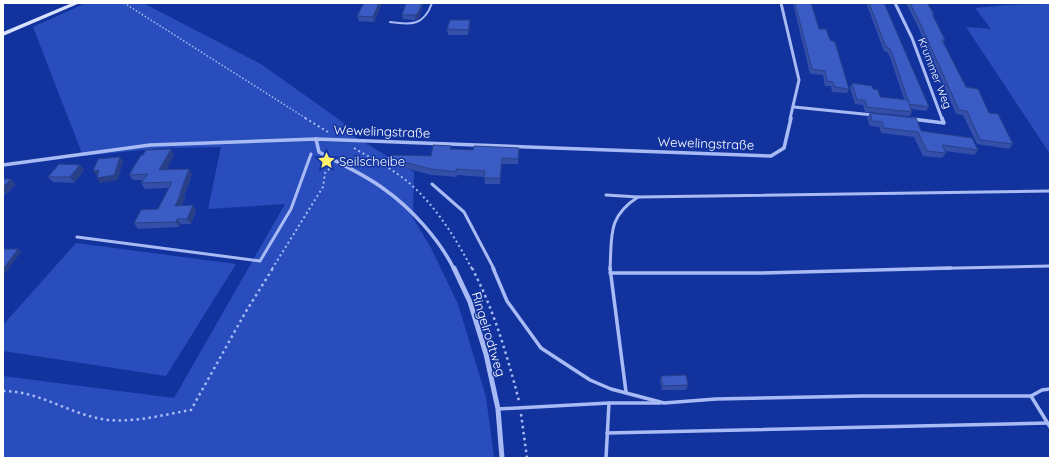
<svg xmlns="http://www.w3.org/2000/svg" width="1053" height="461" font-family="Quicksand,sans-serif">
<rect width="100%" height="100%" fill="#12339d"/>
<g fill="#294dbd">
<path d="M86,3H143L261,64L344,123L342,129L414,172L413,218L431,248L458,304L486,397L494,458H3V376L174,398L285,204L208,209L221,147L161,148L83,156L33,27Z"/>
<path d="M1050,4V154L966,27L991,29L975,8L1007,5Z"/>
<path d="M76,243L236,264L166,376L3,351V325Z"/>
</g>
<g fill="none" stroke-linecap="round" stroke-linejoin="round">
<path stroke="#a8bbf4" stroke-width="1.5" stroke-dasharray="1.5 2" stroke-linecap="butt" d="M124,3L307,119"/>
<g stroke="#a8bbf4" stroke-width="2" stroke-dasharray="2 3" stroke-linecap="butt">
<path d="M305,118L328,132"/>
<path d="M354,148C369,157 385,165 399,175C431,198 454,235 472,269"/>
<path d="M272,269L323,187L325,173L331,167"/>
</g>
<g stroke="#a8bbf4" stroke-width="2.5" stroke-dasharray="2.5 3.5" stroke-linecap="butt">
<path d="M472,268C494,310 507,355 519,401"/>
<path d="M3,391C37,391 65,411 97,418C128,425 161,415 191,410L245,313L273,268"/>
<path d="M521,414L527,458"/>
</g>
<path stroke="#a8bbf4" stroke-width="2" d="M390,22C411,25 424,26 432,3"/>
<g stroke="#a8bbf4" stroke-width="3">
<path d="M432,184L464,212L494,269"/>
<path d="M606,195L638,197L1050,191"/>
<path d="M77,237L260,261L291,209L311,154"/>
<path d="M610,269C612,236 607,217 638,197"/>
<path d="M910,269L1050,266"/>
</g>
<g stroke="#a8bbf4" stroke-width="3.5">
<path d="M493,268L507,301L541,348L590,380L611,389L664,403L716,399L861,396H1031L1042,390L1050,389"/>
<path d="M610,268L626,392"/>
<path d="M610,273H761L951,268"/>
<path d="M1031,396L1050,427"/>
<path d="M498,409L609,403H660"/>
<path d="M607,433L1048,423"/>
<path d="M606,458L609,403"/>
</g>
<g stroke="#a8bbf4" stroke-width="3">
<path d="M781,3L799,80L790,119"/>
<path d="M895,3L912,38L942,119"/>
<path d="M794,107L873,115"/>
</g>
<g stroke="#a8bbf4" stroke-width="3.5">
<path d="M912,119L944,123L942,118"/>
<path d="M316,139L319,152C340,164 364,174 384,189C411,208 439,239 454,269"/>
<path d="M3,165L150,145L316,139L771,156L784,148L791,118"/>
</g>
<path stroke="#a8bbf4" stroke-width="5" d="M454,268L470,302L486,354L498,409L502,458"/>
<path fill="#d8e1fd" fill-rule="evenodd" d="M72,3H80L3,36V32Z"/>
</g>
<g fill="#334fa9">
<path d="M382,3L374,22L359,21L357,16Z"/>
<path d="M406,3H423L419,18L415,20L403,19L402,15Z"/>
<path d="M793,3H811L819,29L849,89L847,93L832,92L831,86H825L823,75L810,74Z"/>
<path d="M866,3H884L929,107L926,111L911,109L912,112L910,116L865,112L863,105L855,104L850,88L852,83L873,89L880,97L904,99L890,57L887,52L884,51Z"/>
<path d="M906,3H927L934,14L933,15L945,40L943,42L966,87L989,113L1013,144L1009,149L977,144L963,115L956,114L918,27Z"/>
<path d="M470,26L468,35H448L447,29Z"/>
<path d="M870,113L921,131L978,150L974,155L945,151L946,153L942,158L923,156L914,137L881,133L879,127L870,126L867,118Z"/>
<path d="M451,146V149L519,154L518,164H502L500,184H485L484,177L457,175V177L432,175L393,165L392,159L431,156Z"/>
<path d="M143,155H174L166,170L192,174L184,197L185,198L181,206L196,210L191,224H181L179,227L138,229L134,223L158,209L169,188L145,189L141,183L144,180H133L129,175Z"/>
<path d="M80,165L84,170L74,183L53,182L48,177Z"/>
<path d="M3,179L16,184L6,194H3Z"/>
<path d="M661,376L688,385L686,390H662L660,381Z"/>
</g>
<g fill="#294089">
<path d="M379,3H382L374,22L373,17Z"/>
<path d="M422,3H423V4L419,18L415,20V15Z"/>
<path d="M470,20V26L468,35V30Z"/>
<path d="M171,149L174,155L163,175L159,170Z"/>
<path d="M120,157L123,161L118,180L100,183L97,178Z"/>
<path d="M502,158V164L500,184V178Z"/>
<path d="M80,165L84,170L74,183L70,177Z"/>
<path d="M189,169L192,174L184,197L185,198L179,211L175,206Z"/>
<path d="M99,170L103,175L97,176L93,171Z"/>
<path d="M11,179L16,184L6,194L3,191V187Z"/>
<path d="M193,205L196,210L191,224L187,219Z"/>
<path d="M177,219L181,224L179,227L176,222Z"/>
<path d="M18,249L21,252L3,276V269Z"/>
</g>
<g fill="#3b5cc4" stroke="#294089">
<path d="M364,3H379L373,17L357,16Z"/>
<path d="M406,3H422L418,13L415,15H402Z"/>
<path d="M795,3H811L819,29H826L830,40L835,42L849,89L835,87L833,82L827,81L825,71L812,69Z"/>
<path d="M869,3H884L929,107L909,104L912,112L867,107L865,100H857L852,83L872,86L873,89L878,90L880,97L908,100L909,103L892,53L889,48L886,47Z"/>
<path d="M910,3H927L934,14H932L945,40H942L966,87L978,89L989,113L998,114L1013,144L980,140L967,111L959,110L920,23Z"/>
<path d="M450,20H470L468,30L447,29Z"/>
<path d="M870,113L916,118L921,131L972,138L978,150L942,145L946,153L927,151L918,132L884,128L882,122L872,121Z"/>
<path d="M433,145L451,146L450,149L473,150L474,146L519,148L518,159L502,158L500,178H484L485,171L456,169V172L431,169L392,159V155L431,156Z"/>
<path d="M171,149L159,170L189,169L180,193H181L175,206L193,205L187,219H177L176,222L134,223L141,210L158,209L172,182L141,183L148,174L129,175L141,155H143L146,150Z"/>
<path d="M120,157L114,175L97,178L99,170L93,171L98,159Z"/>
<path d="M59,164L80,165L70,177H48Z"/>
<path d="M3,179H11L3,187Z"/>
<path d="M3,249H18L3,269Z"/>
<path d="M686,375L688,385L663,386L661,376Z"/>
</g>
<defs>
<symbol id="sight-bare" viewBox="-9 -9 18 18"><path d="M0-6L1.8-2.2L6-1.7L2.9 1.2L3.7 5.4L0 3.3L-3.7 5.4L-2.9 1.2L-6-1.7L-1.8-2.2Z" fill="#fff26b" stroke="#12339d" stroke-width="2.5" paint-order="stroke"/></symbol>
</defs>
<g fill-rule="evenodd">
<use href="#sight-bare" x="314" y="148" width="25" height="25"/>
</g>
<g text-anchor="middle" stroke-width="3" stroke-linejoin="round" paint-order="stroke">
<g font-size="11" fill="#fff" stroke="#12339d">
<text transform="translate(935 73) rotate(69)" y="4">Krummer Weg</text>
</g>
<g font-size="13" fill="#fff" stroke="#12339d">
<text transform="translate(382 131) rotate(2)" y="5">Wewelingstraße</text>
<text transform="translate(706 143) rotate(2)" y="5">Wewelingstraße</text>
<text transform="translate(489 334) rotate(73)" y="5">Ringelrodtweg</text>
</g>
<g font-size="13" fill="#fff" stroke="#12339d" text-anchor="start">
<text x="339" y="166">Seilscheibe</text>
</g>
</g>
<rect width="1053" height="461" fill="none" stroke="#ffffff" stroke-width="8"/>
</svg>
